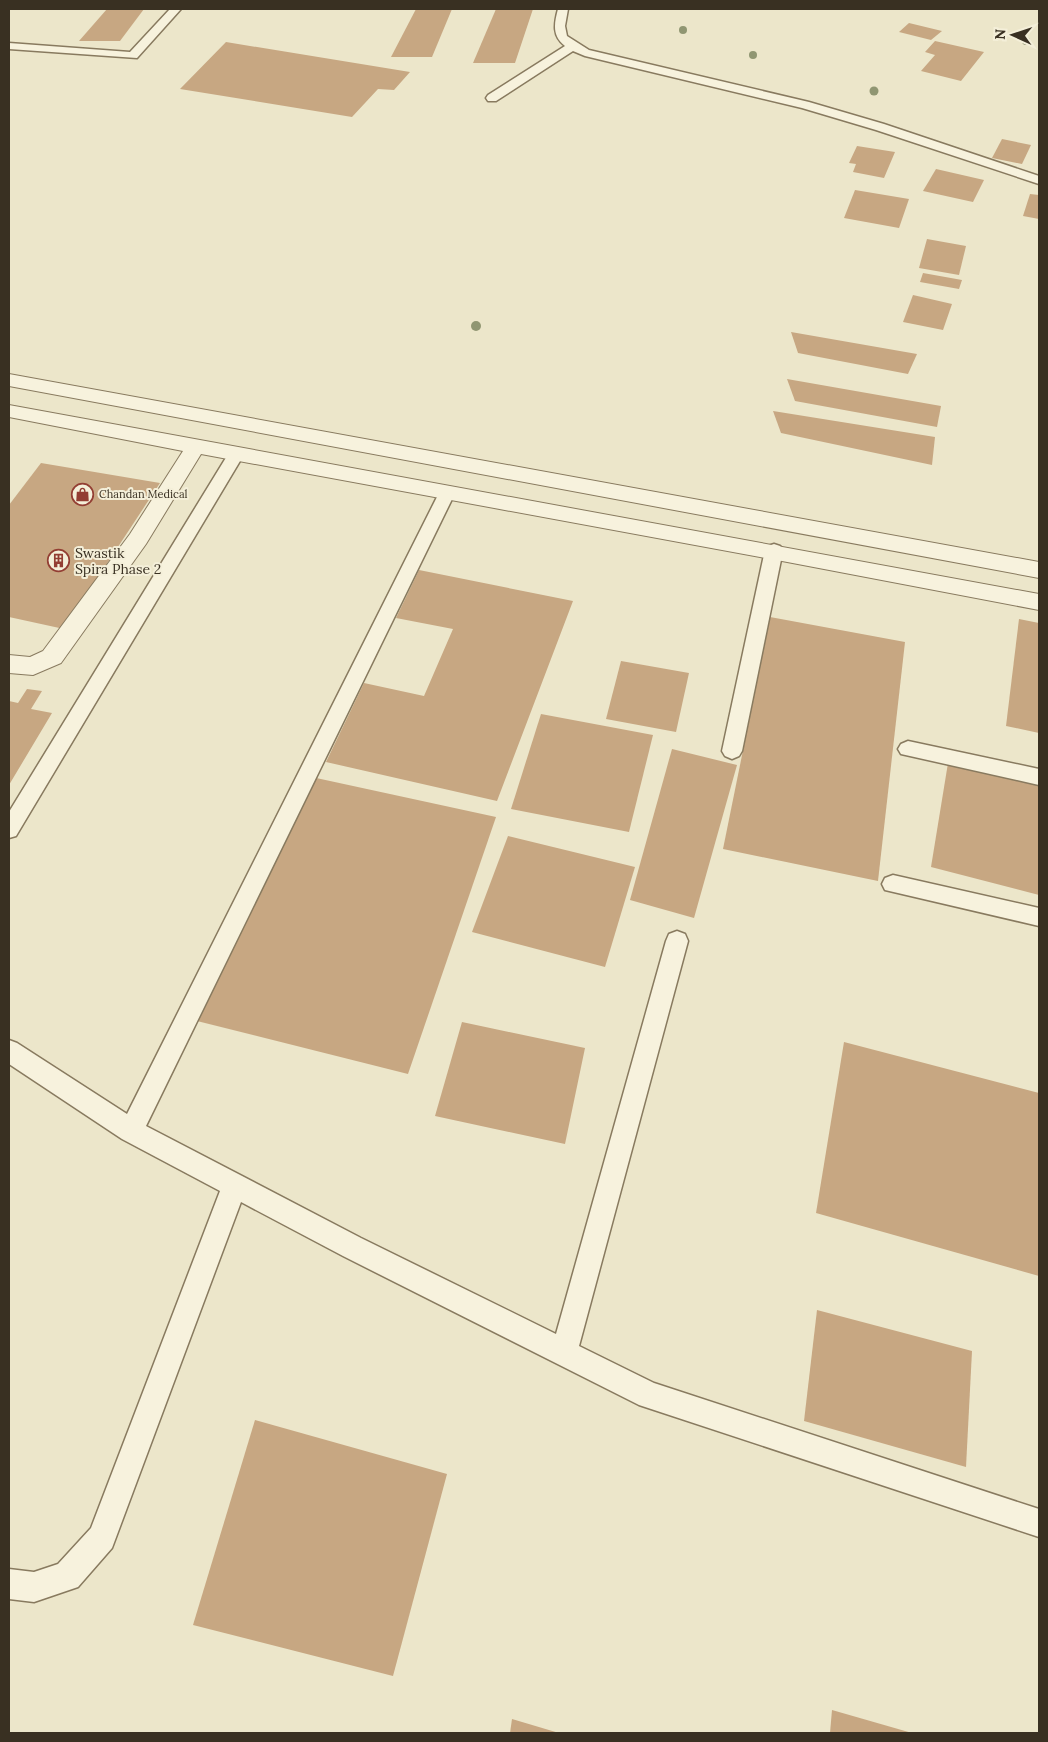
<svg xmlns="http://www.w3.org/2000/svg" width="1048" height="1742" font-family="Lora,serif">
<rect width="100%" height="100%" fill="#ece6ca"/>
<g fill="#c7a782">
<path d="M107,9H144L120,41H79Z"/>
<path d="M416,9H452L432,57H391Z"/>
<path d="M496,9H533L515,63H473Z"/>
<path d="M909,23L942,31L931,40L899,32Z"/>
<path d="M935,41L984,52L961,81L921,71L935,55L925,52Z"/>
<path d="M226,42L410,72L394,90L378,89L352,117L180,89Z"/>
<path d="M1002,139L1031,145L1022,164L992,158Z"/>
<path d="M857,146L895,152L884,178L853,172L856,164L849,163Z"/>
<path d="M936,169L984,180L973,202L923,191Z"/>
<path d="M855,190L909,199L899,228L844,218Z"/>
<path d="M1030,194L1039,195V219L1023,216Z"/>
<path d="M927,239L966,246L959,275L919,268Z"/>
<path d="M923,273L962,280L959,289L920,282Z"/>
<path d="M913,295L952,304L943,330L903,322Z"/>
<path d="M791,332L917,354L908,374L798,353Z"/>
<path d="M787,379L941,406L937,427L795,401Z"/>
<path d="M773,411L935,437L932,465L781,433Z"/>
<path d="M41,463L160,483L64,629L9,617V505Z"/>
<path d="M419,570L573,601L497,801L326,762L364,683L424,696L453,629L396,618Z"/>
<path d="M770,617L905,642L878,881L723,849Z"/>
<path d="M1019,619L1039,623V733L1006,726Z"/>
<path d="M621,661L689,673L676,732L606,719Z"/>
<path d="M27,689L42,691L31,709L52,713L9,785V701L18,703Z"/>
<path d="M541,714L653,735L629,832L511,809Z"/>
<path d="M672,749L737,765L694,918L630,900Z"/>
<path d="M948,763L1039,785V895L931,867Z"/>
<path d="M307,776L496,817L408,1074L193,1020Z"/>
<path d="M508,836L635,867L605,967L472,932Z"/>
<path d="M462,1022L585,1048L565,1144L435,1116Z"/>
<path d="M844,1042L1039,1093V1276L816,1213Z"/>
<path d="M817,1310L972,1351L966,1467L804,1421Z"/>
<path d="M255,1420L447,1474L393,1676L193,1625Z"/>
<path d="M832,1710L912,1733H830Z"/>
<path d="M512,1719L559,1733H510Z"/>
</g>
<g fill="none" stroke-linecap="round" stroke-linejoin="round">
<defs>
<g id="lane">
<path d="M170,9H181L137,58L9,49V43L130,52Z"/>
<path d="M558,9H568L565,26L567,36L589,50L809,102L884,124L1039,176V184L876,130L802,108L585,56L573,51L496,101H488L486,98L488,95L565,46C552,36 554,24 558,9Z"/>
<path d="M235,451L241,452L243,456L16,836L9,838V812L227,456L229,452Z"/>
<path d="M447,488L453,489L455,493L146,1126L361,1238L556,1334L666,941L669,934L677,931L685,934L688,941L579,1346L654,1383L1039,1509V1537L639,1405L343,1256L241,1202L112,1548L78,1587L34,1602L9,1599V1569L34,1572L58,1564L91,1528L220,1191L122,1139L9,1064V1040L17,1043L127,1114L439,493L441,489Z"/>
<path d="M774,544L780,546L783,550L742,751L739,756L732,759L725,756L722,751L765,550L768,546Z"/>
<path d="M908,741L1039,769V785L901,754L898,749L901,744Z"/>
<path d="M893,875L1039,908V926L885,890L882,884L885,878Z"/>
</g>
<g id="street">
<path d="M9,374L1039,562V578L9,386Z"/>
<path d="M9,405L1039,594V610L782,561L201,454L146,544L61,663L33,675L9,673V655L30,657L43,651L130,534L183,451L9,417Z"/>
</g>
</defs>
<use href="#lane" stroke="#887a5f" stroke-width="3"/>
<use href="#street" stroke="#887a5f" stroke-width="2"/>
<use href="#lane" fill="#f7f2dd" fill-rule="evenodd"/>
<use href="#street" fill="#f7f2dd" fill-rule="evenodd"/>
</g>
<g fill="#909672">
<circle cx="683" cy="30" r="4"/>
<circle cx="1026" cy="41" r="4"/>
<circle cx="753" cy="55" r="4"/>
<circle cx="874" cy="91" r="4.5"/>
<circle cx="476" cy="326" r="5"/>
</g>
<defs>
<symbol id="shop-ring" viewBox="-11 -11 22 22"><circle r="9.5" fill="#f4efd9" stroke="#933e33" stroke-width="1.5"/><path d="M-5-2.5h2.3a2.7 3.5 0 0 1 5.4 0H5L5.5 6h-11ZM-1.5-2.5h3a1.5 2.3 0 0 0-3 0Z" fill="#933e33"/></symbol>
<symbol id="building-ring" viewBox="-11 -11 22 22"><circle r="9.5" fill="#f4efd9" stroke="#933e33" stroke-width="1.5"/><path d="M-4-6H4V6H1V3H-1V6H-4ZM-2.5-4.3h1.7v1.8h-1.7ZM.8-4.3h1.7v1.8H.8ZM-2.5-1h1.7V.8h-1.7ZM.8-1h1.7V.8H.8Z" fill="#933e33"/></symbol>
</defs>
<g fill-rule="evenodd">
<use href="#shop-ring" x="70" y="482" width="25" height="25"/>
<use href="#building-ring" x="46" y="548" width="25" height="25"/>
</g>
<g text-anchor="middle" stroke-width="4" stroke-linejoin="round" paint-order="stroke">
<g font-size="11" fill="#393022" stroke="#f4efd9" text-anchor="start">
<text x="99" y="498">Chandan Medical</text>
</g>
<g font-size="14" fill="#393022" stroke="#f4efd9" text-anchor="start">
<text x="75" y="558">Swastik<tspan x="75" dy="16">Spira Phase 2</tspan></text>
</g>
</g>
<rect width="1048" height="1742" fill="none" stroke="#393022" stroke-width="20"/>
<g transform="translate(1013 35) rotate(273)" stroke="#f4efd9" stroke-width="4" paint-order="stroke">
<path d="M0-4L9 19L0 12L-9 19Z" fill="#393022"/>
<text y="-8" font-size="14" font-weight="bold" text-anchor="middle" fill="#393022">N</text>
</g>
</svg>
